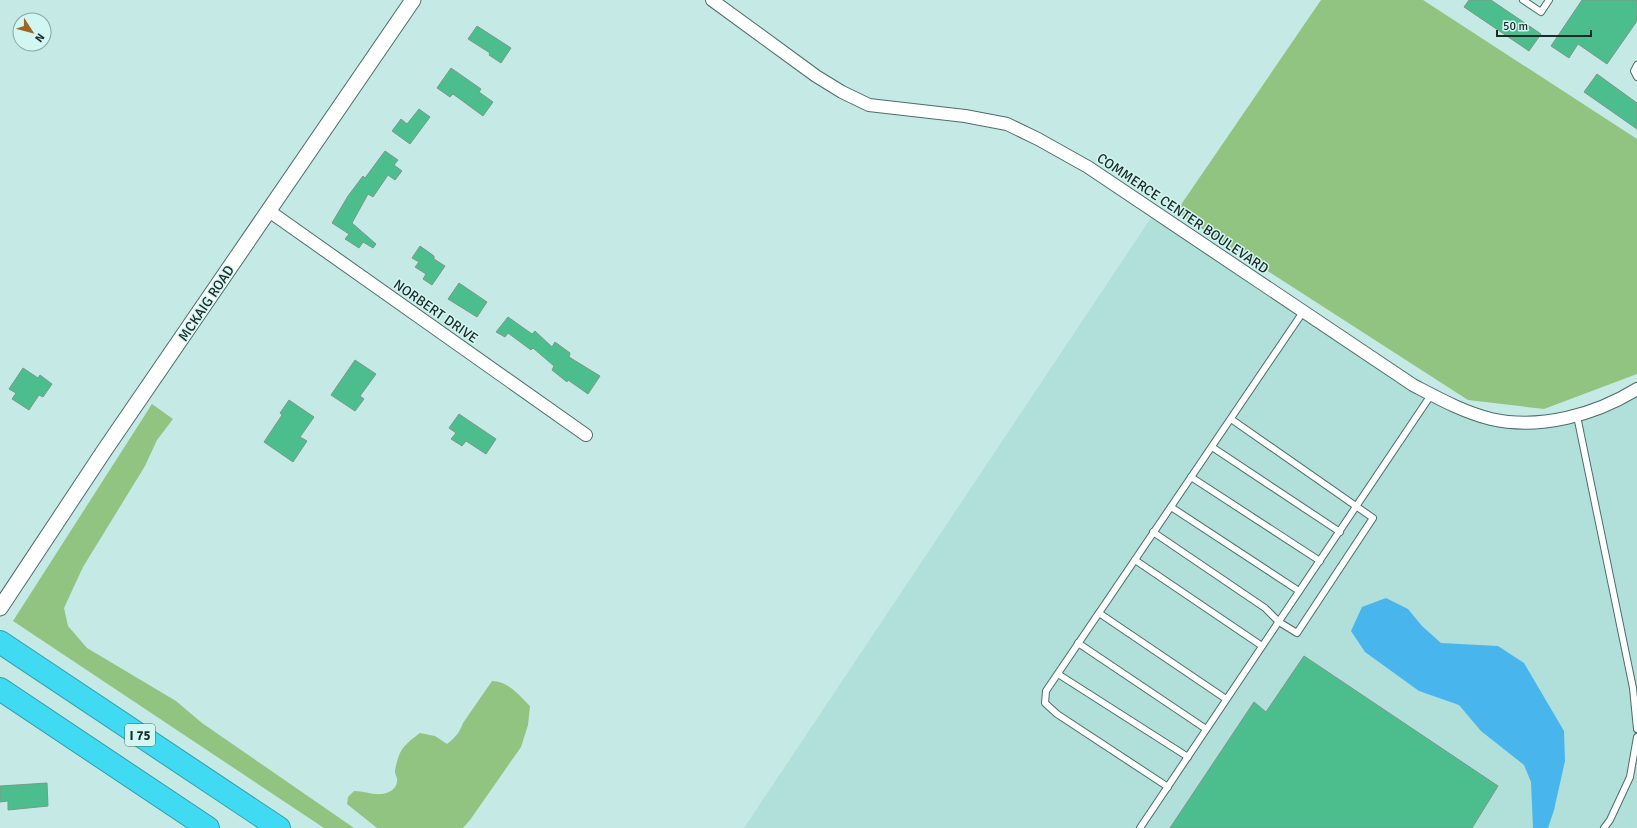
<svg xmlns="http://www.w3.org/2000/svg" width="1637" height="828" font-family="Signika,sans-serif">
<rect width="100%" height="100%" fill="#c5eae5"/>
<path fill="#b1dfd9" d="M1155,212L1455,407L1535,423L1637,389V828H744Z"/>
<g fill="#91c381">
<path d="M1321,0H1423L1637,139V374L1544,409L1468,400L1176,212Z"/>
<path d="M152,404L173,419L157,440L145,466L83,567L64,608L68,626L87,648L176,701L202,723L354,828H324L13,621Z"/>
<path d="M492,681C508,681 519,695 530,706L528,725L521,747L470,820L463,828H377L347,804L348,797L354,791C364,791 372,795 382,794C389,793 397,789 397,781C398,778 395,775 395,772C395,767 398,758 400,753C404,745 412,739 420,733L435,736L447,744C455,738 460,732 463,723Z"/>
</g>
<path fill="#48b6ed" d="M1386,598L1408,609L1422,626L1441,643L1498,646L1524,663L1564,731L1565,761L1554,810L1548,828H1533L1531,782L1524,765L1481,731L1459,705L1419,691L1365,652L1351,631L1362,607Z"/>
<g fill="#4cbe8d" stroke="#7b9889">
<path d="M1469,0H1491L1541,34L1529,51L1464,7Z"/>
<path d="M1582,0H1637V21L1607,64L1578,44L1569,58L1551,46Z"/>
<path d="M477,26L511,48L501,63L489,55L490,53L468,39Z"/>
<path d="M451,68L481,89L479,92L493,102L483,116L453,94L450,97L437,88Z"/>
<path d="M1597,74L1637,103V129L1584,92Z"/>
<path d="M419,109L430,117L410,144L392,131L401,119L407,124Z"/>
<path d="M385,151L398,160L394,165L402,171L395,180L388,175L373,197L368,194L352,223L376,244L373,248L363,242L359,248L345,239L349,234L332,223L348,196L363,176L365,178Z"/>
<path d="M420,246L434,256V259L445,266L432,285L423,279L426,274L415,267L419,262L412,258Z"/>
<path d="M459,283L487,302L477,317L448,299Z"/>
<path d="M508,317L532,334L535,331L552,347L555,342L570,353L569,357L600,376L588,394L568,380L567,382L552,370L554,366L533,348L531,350L508,333L505,337L496,332Z"/>
<path d="M355,360L376,374L360,396L364,399L355,411L331,395Z"/>
<path d="M23,368L38,378L40,375L52,384L43,397L39,395L29,410L12,399L16,393L9,389Z"/>
<path d="M289,400L314,417L300,437L307,441L293,462L264,442L282,415L280,413Z"/>
<path d="M459,414L496,439L486,454L466,441L462,446L451,439L456,433L449,428Z"/>
<path d="M1304,656L1498,786L1472,828H1170L1254,702L1266,712Z"/>
<path d="M47,783L48,806L8,810V801L0,802V786Z"/>
</g>
<g fill="none" stroke-linecap="round" stroke-linejoin="round">
<defs>
<g id="service">
<path d="M1523,0L1541,12L1549,0"/>
<path d="M1637,65L1634,71L1637,77"/>
<path d="M1577,416L1633,688L1637,729"/>
<path d="M1212,447L1340,532"/>
<path d="M1191,477L1320,561"/>
<path d="M1171,507L1299,591"/>
<path d="M1153,532L1265,608L1279,622L1297,633L1373,518L1231,419"/>
<path d="M1135,560L1262,646"/>
<path d="M1099,613L1226,699"/>
<path d="M1078,643L1206,729"/>
<path d="M1058,674L1188,757"/>
<path d="M1168,787L1057,714L1045,703L1046,691L1303,312"/>
<path d="M1140,828L1431,395"/>
<path d="M1604,828L1610,820L1630,777L1637,737"/>
</g>
<g id="minor">
<path d="M712,0L816,76L842,92L869,105L965,116L1007,124L1038,139L1088,167L1413,385C1438,398 1463,412 1491,419C1540,430 1595,415 1637,389"/>
<path d="M269,211L586,435"/>
</g>
<path id="tertiary" d="M0,608L104,451L413,0"/>
<g id="motorway">
<path d="M0,642L279,828"/>
<path d="M0,689L208,828"/>
</g>
</defs>
<use href="#service" stroke="#4c6e6a" stroke-width="8"/>
<use href="#minor" stroke="#4c6e6a" stroke-width="14"/>
<use href="#tertiary" stroke="#4c6e6a" stroke-width="17"/>
<use href="#motorway" stroke="#339dac" stroke-width="24"/>
<use href="#service" stroke="#fff" stroke-width="6"/>
<use href="#minor" stroke="#fff" stroke-width="12"/>
<use href="#tertiary" stroke="#fff" stroke-width="15"/>
<use href="#motorway" stroke="#40dbf3" stroke-width="22"/>
</g>
<g text-anchor="middle" stroke-width="3" stroke-linejoin="round" paint-order="stroke">
<rect fill="#d2f7f2" stroke="#526764" stroke-width="1" x="125" y="724" width="30" height="22" rx="3"/>
<g font-size="13" font-weight="bold" fill="#1b2927">
<text x="140" y="740">I 75</text>
</g>
<g font-size="14" fill="#1b2927" stroke="#d2f7f2">
<text transform="translate(1183 213) rotate(34)" y="5">COMMERCE CENTER BOULEVARD</text>
<text transform="translate(206 303) rotate(-56)" y="5">MCKAIG ROAD</text>
<text transform="translate(436 311) rotate(35)" y="5">NORBERT DRIVE</text>
</g>
</g>
<g transform="translate(32 32) rotate(126)"><circle r="19" fill="#d2f7f2" stroke="#89a5a1"/>
<path d="M0-3L7 15L0 10L-7 15Z" fill="#9f6623"/>
<text y="-6" font-size="11" font-weight="bold" text-anchor="middle" fill="#1b2927">N</text>
</g>
<path d="M1497 30v6h94v-6" fill="none" stroke="#1b2927" stroke-width="2"/>
<text x="1503" y="30" font-size="12" fill="#1b2927" stroke="#d2f7f2" stroke-width="3" paint-order="stroke">50 m</text>
</svg>
